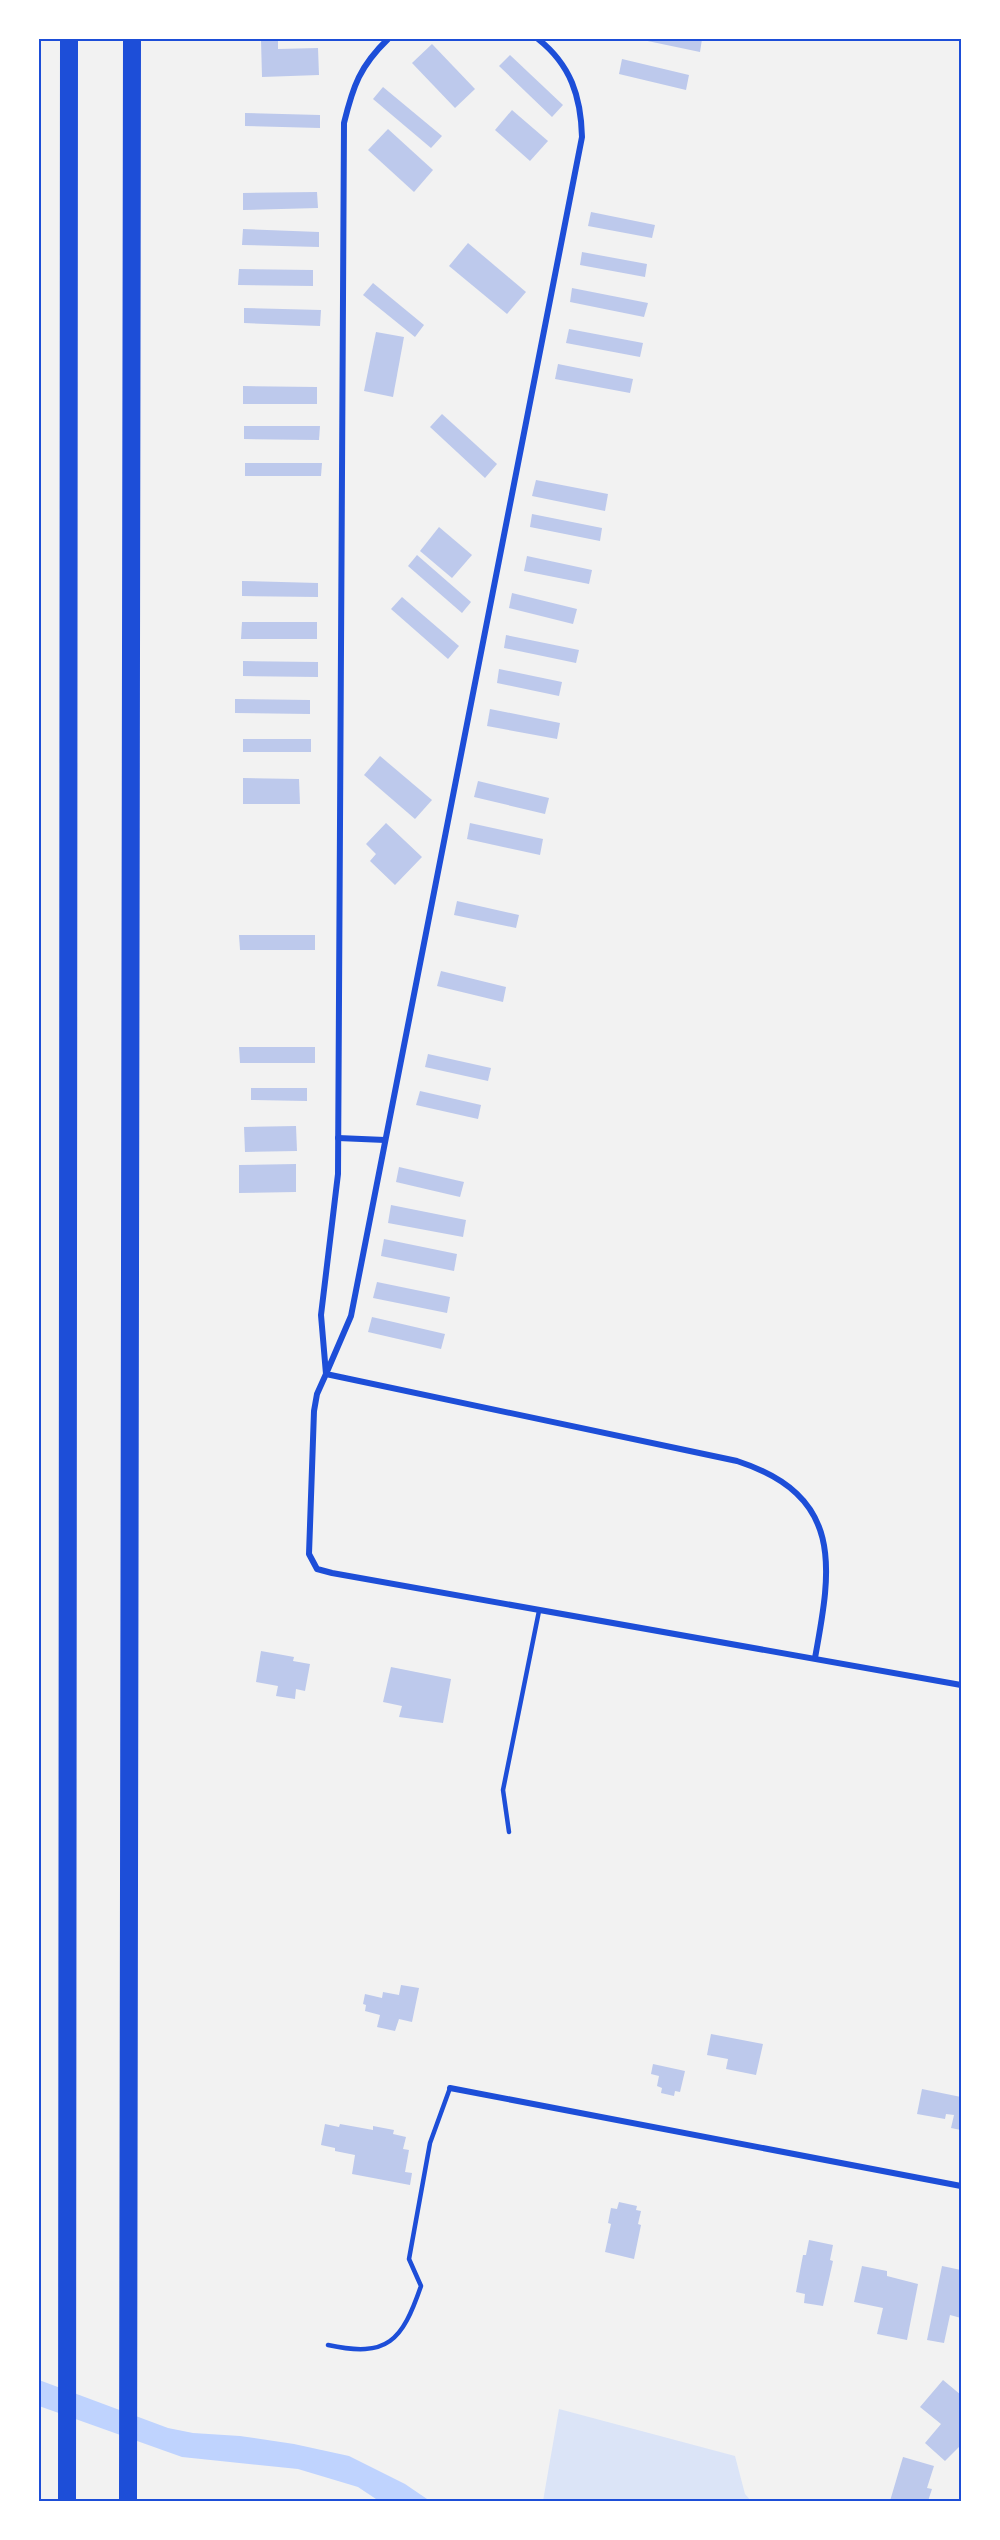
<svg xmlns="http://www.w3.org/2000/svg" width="1000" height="2540" font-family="Cabin,sans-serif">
<rect width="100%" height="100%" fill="#f2f2f2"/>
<path fill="#dbe4f7" d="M559,2409L735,2456L745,2494L751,2501H543Z"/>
<path fill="#bfd3fe" d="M39,2380L168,2428L193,2433L240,2436L294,2444L349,2456L405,2484L430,2501H379L358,2487L298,2469L182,2457L39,2406Z"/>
<g fill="#bdc9ec">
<path d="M638,39H702L700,52Z"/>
<path d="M261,40H278V49L318,48L319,75L262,77Z"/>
<path d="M432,44L475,89L455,108L412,63Z"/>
<path d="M510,55L563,105L552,117L499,66Z"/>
<path d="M622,59L689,75L686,90L619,74Z"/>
<path d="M383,87L442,136L431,148L373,99Z"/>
<path d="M512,110L548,141L530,161L495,130Z"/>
<path d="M245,113L320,115V128L245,126Z"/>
<path d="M388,129L433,170L414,192L368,150Z"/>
<path d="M317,192L318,208L243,210V193Z"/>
<path d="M591,212L655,225L652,238L588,226Z"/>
<path d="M243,229L319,232V247L242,245Z"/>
<path d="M468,243L526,292L507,314L449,266Z"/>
<path d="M582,252L647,264L645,277L580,265Z"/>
<path d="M239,269L313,270V286L238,285Z"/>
<path d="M373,283L424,325L415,337L363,295Z"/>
<path d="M572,288L648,303L644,317L570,302Z"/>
<path d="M244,308L321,310L320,326L244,323Z"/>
<path d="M569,329L643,343L640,357L566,343Z"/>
<path d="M376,332L404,337L393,397L364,391Z"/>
<path d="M558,364L633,379L630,393L555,379Z"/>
<path d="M243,386L317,387V404H243Z"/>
<path d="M442,414L497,464L485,478L430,427Z"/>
<path d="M244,426H320L319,440L244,439Z"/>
<path d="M245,463H322L321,476H245Z"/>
<path d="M536,480L608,494L605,511L532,496Z"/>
<path d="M532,514L602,528L600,541L530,527Z"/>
<path d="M439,527L472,555L452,578L420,551Z"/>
<path d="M417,555L471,602L462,613L408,566Z"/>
<path d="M527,556L592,570L589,584L524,571Z"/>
<path d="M242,581L318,583V597L242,596Z"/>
<path d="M512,593L577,609L573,624L509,608Z"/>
<path d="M402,597L459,646L448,659L391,609Z"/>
<path d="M242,622H317V639H241Z"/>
<path d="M506,635L579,650L576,663L504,648Z"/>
<path d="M243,661L318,662V677L243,676Z"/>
<path d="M499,669L562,682L559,696L497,683Z"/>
<path d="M235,699L310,700V714L235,713Z"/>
<path d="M490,709L560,723L557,739L487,726Z"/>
<rect x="243" y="739" width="68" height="13"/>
<path d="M380,756L432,800L415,819L364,775Z"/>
<path d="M243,778L299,779L300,804H243Z"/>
<path d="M478,781L549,798L545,814L474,797Z"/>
<path d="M386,823L422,857L395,885L370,861L376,854L366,844Z"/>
<path d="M470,823L543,839L540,855L467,839Z"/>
<path d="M457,901L519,915L516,928L454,915Z"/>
<path d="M239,935H315V950H240Z"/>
<path d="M441,971L506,987L503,1002L437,986Z"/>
<path d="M239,1047H315V1063H240Z"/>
<path d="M428,1054L491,1068L488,1081L425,1067Z"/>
<path d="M251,1088H307V1101L251,1100Z"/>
<path d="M420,1091L481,1105L478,1119L416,1105Z"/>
<path d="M296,1126L297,1151L245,1152L244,1127Z"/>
<path d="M296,1164V1192L239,1193V1165Z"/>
<path d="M399,1167L464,1182L460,1197L396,1182Z"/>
<path d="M391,1205L466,1220L463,1237L388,1223Z"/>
<path d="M384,1239L457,1254L454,1271L381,1256Z"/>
<path d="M377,1282L450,1297L447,1313L373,1298Z"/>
<path d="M372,1317L445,1334L441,1349L368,1332Z"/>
<path d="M261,1651L294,1657L293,1661L310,1664L305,1691L296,1689L295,1699L276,1696L278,1686L256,1682Z"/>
<path d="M391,1667L451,1679L443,1723L399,1717L402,1706L383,1702Z"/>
<path d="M401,1985L419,1988L412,2022L399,2019L395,2031L377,2027L380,2015L365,2011L366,2005L363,2004L365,1994L382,1998L383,1992L399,1995Z"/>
<path d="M711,2034L763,2044L756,2075L726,2069L728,2059L707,2055Z"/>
<path d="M653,2064L685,2071L680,2092L675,2091L674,2096L661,2093L662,2088L657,2086L659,2076L651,2074Z"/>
<path d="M922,2089L961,2097V2130L951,2128L954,2115L946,2114L945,2119L917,2114Z"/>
<path d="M325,2124L339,2127L340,2124L373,2130V2126L394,2130L393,2134L406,2137L403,2149L409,2150L405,2172L412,2173L410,2185L352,2174L355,2155L335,2151V2148L321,2145Z"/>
<path d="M619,2202L637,2206L636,2210L641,2211L638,2224L641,2225L634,2259L605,2252L611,2224L608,2223L611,2208L617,2209Z"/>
<path d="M809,2240L833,2245L830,2260L833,2261L823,2306L804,2303L805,2294L796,2292L803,2255H806Z"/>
<path d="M862,2266L887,2271V2276L918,2284L907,2340L877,2334L883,2308L854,2302Z"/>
<path d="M942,2266L961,2270V2318L950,2315L944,2343L927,2340Z"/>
<path d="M943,2380L961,2395V2445L945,2461L925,2443L941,2424L920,2407Z"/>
<path d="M903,2457L934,2466L927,2488L932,2489L928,2501H890Z"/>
</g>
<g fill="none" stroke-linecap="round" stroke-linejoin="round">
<g stroke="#1d4ed8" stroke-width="4.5">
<path d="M509,1832L503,1790L539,1611"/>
<path d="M328,2345C388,2358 402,2341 421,2286L409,2259L430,2143L450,2088"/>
</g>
<g stroke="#1d4ed8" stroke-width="6">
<path d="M388,39C360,66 353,86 344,123L338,1174L321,1315L326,1374L317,1394L314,1411L309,1554L317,1569L332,1573L961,1685"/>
<path d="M538,39C571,65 581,97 582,137L351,1316L326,1374L737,1461C844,1496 832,1566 815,1658"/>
<path d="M338,1138L385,1140"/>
<path d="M450,2088L961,2186"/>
</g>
<g stroke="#1d4ed8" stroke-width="18">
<path d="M67,2501L69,39"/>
<path d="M128,2501L132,39"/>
</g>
</g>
<rect width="1000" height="2540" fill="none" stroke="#ffffff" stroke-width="81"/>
<rect x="40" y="40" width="920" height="2460" fill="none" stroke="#1d4ed8" stroke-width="2"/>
</svg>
